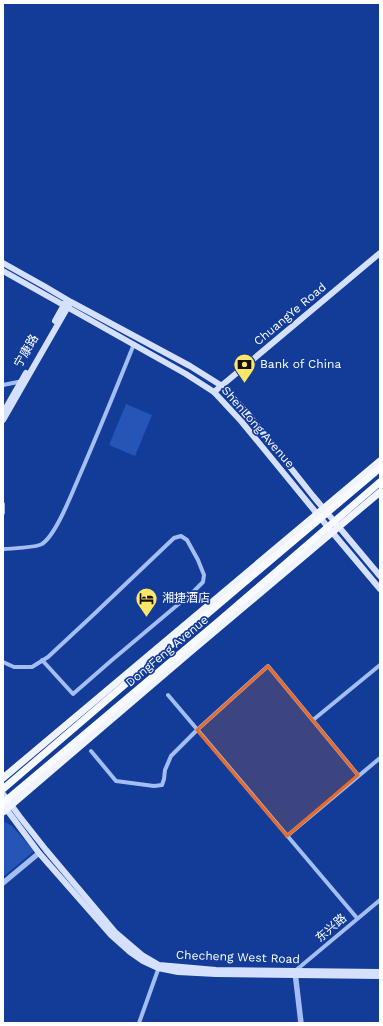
<svg xmlns="http://www.w3.org/2000/svg" width="383" height="1026" font-family="'Work Sans','Noto Sans SC',sans-serif">
<rect width="100%" height="100%" fill="#123c98"/>
<g fill="#2555b7">
<path d="M126,404L152,415L135,456L109,445Z"/>
<path d="M3,821L12,826L34,851L3,877Z"/>
</g>
<g fill="none" stroke-linecap="round" stroke-linejoin="round">
<g stroke="#a4bef3" stroke-width="4">
<path d="M3,385L23,381"/>
<path d="M3,504V513"/>
<path d="M3,549C9,549 38,547 42,544C56,535 72,493 79,477C98,433 116,389 134,344"/>
<path d="M3,662L14,667H32L48,657L91,617L174,538L181,536L187,540L198,560L204,575L203,582L194,591L112,660L73,694L42,660"/>
<path d="M168,695L357,918"/>
<path d="M313,720L380,665"/>
<path d="M91,751L116,781L154,786L162,785L164,779L165,770L171,756L197,730L268,666L358,775"/>
<path d="M287,836L380,758"/>
<path d="M295,971L380,900"/>
<path d="M139,1023L159,967"/>
</g>
<g stroke="#a4bef3" stroke-width="5.5">
<path d="M3,883L39,853"/>
<path d="M295,972L301,1023"/>
</g>
<g stroke="#d4e0fd" stroke-width="6">
<path d="M3,263L44,286L71,302L190,366L222,386L248,414L313,496L380,576"/>
<path d="M3,271L186,374L214,392L241,421L332,532L380,589"/>
<path d="M55,321L65,303"/>
<path d="M214,392L380,253"/>
<path d="M3,413L26,373"/>
<path d="M3,420L69,305"/>
<path d="M3,794L20,817L46,850L115,932L142,955L159,965L216,970L380,972"/>
<path d="M4,806L39,853L111,935L130,952L143,961L158,968L178,972L216,974L380,976"/>
</g>
<g stroke="#f0f4ff" stroke-width="7">
<path d="M3,778L380,461"/>
<path d="M3,812L190,652L380,492"/>
</g>
<g stroke="#f8faff" stroke-width="7">
<path d="M3,789L206,615L380,468"/>
<path d="M3,803L219,621L380,482"/>
</g>
</g>
<path fill="#ea6a24" fill-opacity="0.2" stroke="#ea6a24" stroke-width="3" stroke-linejoin="round" d="M268,666L358,775L287,836L197,730Z"/>
<defs>
<symbol id="bank-pin" viewBox="-11 -11 22 30"><path d="M0 17L-7.5 6A9.5 9.5 0 1 1 7.5 6Z" fill="#ffe666" stroke="#123c98"/><path d="M-6-4H6V4H-6ZM0-2.3a2.3 2.3 0 1 0 0 4.6a2.3 2.3 0 1 0 0-4.6Z" fill="#111"/></symbol>
<symbol id="hotel-pin" viewBox="-11 -11 22 30"><path d="M0 17L-7.5 6A9.5 9.5 0 1 1 7.5 6Z" fill="#ffe666" stroke="#123c98"/><path d="M-6-4.5h1.5V1H6V5H4.5V3h-9V5H-6ZM-4 0a1.8 1.8 0 1 1 3.6 0ZM.5 0V-2.5h3Q6-2.5 6 0Z" fill="#111"/></symbol>
</defs>
<g fill-rule="evenodd">
<use href="#bank-pin" x="232" y="352" width="25" height="34"/>
<use href="#hotel-pin" x="134" y="586" width="25" height="34"/>
</g>
<g text-anchor="middle" stroke-width="3.5" stroke-linejoin="round" paint-order="stroke">
<g font-size="12" fill="#fff" stroke="#123c98">
<text transform="translate(290 314) rotate(-40)" y="4">ChuangYe Road</text>
<text transform="translate(26 351) rotate(-60)" y="4">宁康路</text>
<text transform="translate(258 427) rotate(49)" y="4">ShenLong Avenue</text>
<text transform="translate(167 651) rotate(-40)" y="4">DongFeng Avenue</text>
<text transform="translate(331 928) rotate(-41)" y="4">东兴路</text>
<text transform="translate(238 957) rotate(2)" y="4">Checheng West Road</text>
</g>
<g font-size="12" fill="#fff" stroke="#123c98" text-anchor="start">
<text x="260" y="368">Bank of China</text>
<text x="162" y="602">湘捷酒店</text>
</g>
</g>
<rect width="383" height="1026" fill="none" stroke="#ffffff" stroke-width="8"/>
</svg>
